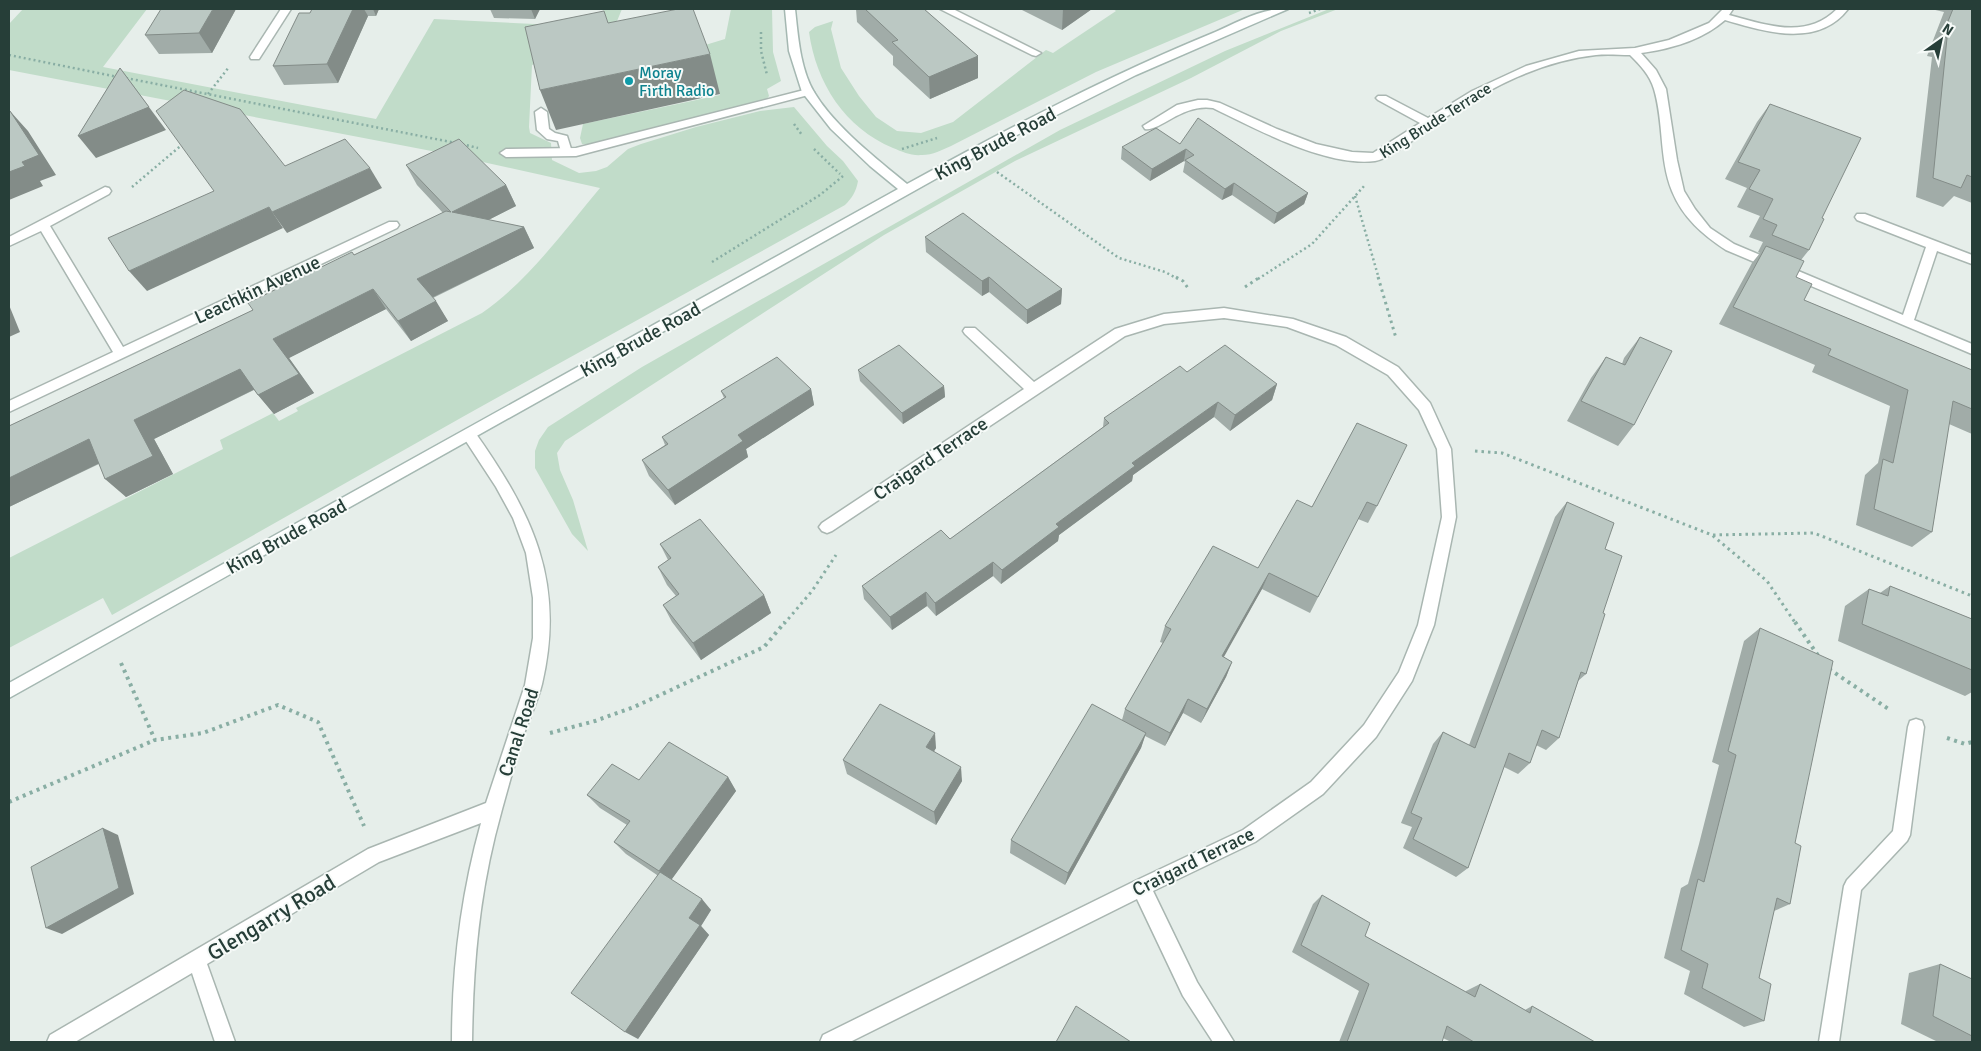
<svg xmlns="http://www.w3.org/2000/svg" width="1981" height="1051" font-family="Signika,sans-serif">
<rect width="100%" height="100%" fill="#e6eeea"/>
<g fill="#c1dcc9">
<path d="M23,9H147L103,67L376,119L434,19L597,27L604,10L592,9H622L610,38L532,65L529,127L530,133L551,143L552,160L579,173L596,171L607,167L628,149L641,144L696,127L760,111L794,107L827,146L843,161L858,181C856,192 852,198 845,205L466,415L112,615L103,598L9,648V558L223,449L220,440L273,413L279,421L298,411L296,408L482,313C529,280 563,232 600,188L442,153L9,70V24Z"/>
<path d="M731,9H772L773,52L781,81L767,89L769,96L766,100L590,144H582L580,138L583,124L720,95L702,46L725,39Z"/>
<path d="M1113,9H1245L1096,72L951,146C942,150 933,155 922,155C911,156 903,152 893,148C845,128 816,83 809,32L815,27L833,21L831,29L841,68L859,96L876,117L897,131L921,133L953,122L1046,50L1053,53L1116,11Z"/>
<path d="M1329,9H1338L1281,31L1191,78L1015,161L884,235L565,441L557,453L560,470L573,500L588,551L572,534L535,468V451L539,440L548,427L642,367L1060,130L1225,51Z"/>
</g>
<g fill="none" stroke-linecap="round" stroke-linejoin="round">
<defs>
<path id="lane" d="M541,108L547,112L549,129L555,133L567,136L572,152L570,155H562L558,141L547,139L537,130L535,112Z"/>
<g id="street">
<path d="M281,9H291L259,59H251L250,57Z"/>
<path d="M940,9H953L1041,53L1036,56L1032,55Z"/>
<path d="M1723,9H1733L1729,15C1767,25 1806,40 1837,9H1848C1818,48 1765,32 1725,20C1702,40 1671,49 1641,53L1656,70L1666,89L1677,160L1684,191L1695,209L1710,228L1734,244L1903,315L1926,247L1857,220L1855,217L1857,214H1865L1972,255V264L1937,251L1914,320L1972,344V354L1726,250C1703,235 1683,218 1672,191C1659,159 1664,122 1654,89C1650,75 1640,65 1630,55C1619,55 1607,54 1596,55C1541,61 1491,87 1446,117C1428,128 1393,158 1375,161C1326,167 1256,129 1213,108C1183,103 1159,132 1145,129L1143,126L1177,105L1198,100H1207L1220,103L1277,129L1316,144L1352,152L1373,153L1420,123L1378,100L1376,98L1378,96H1386L1428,118L1472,91L1526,66L1579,51L1635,48L1669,40L1709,23Z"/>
<path d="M808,89L814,92L812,94L576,156L506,157L500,153L506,149L576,148Z"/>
<path d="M105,187L109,188L111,191L109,194L50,226L123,347L389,222H397L399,225L397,228L9,412V401L113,352L41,231L9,246V237Z"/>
<path d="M1224,308L1293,319L1346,337L1398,367L1430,403L1451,449L1456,517L1434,625L1412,681L1376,737L1323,794L1255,842L1153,891L1197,982L1234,1042H1213L1183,996L1137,899L850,1042H820L823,1035L1135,881L1243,830L1311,782L1364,725L1399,672L1418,625L1442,517L1437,449L1419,410L1388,375L1336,345L1287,327L1224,318L1164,324L1125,336L832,531L827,533L822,531L819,527L822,523L1024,389L965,334L963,331L965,328H975L1034,382L1115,329L1164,314Z"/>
<path d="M469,429L474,431C532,513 566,581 542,684C538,700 531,715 525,731C514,765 504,801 495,836C478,906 473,971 472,1042H452C452,967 461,895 481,823L379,862L207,964L235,1042H215L192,973L75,1042H47L50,1035L368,849L486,803L525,685L533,638V598L526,553L513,518L496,487L462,435L464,431Z"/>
<path d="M1916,719L1922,721L1924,727L1910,835L1907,841L1861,890L1839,1042H1819L1844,886L1847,880L1893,831L1908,727L1910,721Z"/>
</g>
<path id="secondary" d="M785,9H795C798,36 800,68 814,92C834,126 877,159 907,184C1007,129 1108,76 1213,33C1236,23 1263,7 1288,9L1136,75L989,149L9,698V683L898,189L870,166L831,129L802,92L789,51Z"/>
</defs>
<use href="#lane" stroke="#a9b6b1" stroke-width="3"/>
<use href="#street" stroke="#a9b6b1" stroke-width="3"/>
<use href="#secondary" stroke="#a5b8b2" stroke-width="3"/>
<g stroke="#89aea4" stroke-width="2.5" stroke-dasharray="2 3" stroke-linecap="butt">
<path d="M1309,13L1320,9"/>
<path d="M761,32V51L767,75"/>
<path d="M9,55L118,77"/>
<path d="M126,78L456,143"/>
<path d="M208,94L229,67"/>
<path d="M794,124L802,135"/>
<path d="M462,144L478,148"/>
<path d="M814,149L840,174"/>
<path d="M902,149L937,138"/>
<path d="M997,172L1119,258L1165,272L1178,279"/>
<path d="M132,187L184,143"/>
<path d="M1355,196L1379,279"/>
<path d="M712,262L820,195L843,176"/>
<path d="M1258,279L1312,244L1365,185"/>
</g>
<g stroke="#89aea4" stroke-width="3" stroke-dasharray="2.5 4" stroke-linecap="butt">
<path d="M1176,277L1183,281L1188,288"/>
<path d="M1378,277L1396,338"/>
<path d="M1245,287L1260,277"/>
<path d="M1475,451L1502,453L1712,535L1767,581L1796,624"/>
<path d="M1713,535L1814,533L1972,596"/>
<path d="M784,624L812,591L836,555"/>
</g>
<g stroke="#89aea4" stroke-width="4" stroke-dasharray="3 4.5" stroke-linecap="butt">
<path d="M1795,622L1819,657"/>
<path d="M121,663L155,740L203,733L278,705L318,722L364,826"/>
<path d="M1829,669L1890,710"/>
<path d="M550,733L595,721L634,707L764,647L785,622"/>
<path d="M1947,738L1965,744L1972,742"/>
<path d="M9,802L155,740"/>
</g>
<use href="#lane" fill="#fff" fill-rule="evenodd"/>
<use href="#street" fill="#fff" fill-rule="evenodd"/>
<use href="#secondary" fill="#fff" fill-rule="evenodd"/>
</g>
<g fill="#a1aca8">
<path d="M236,9L212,53L159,54L145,35Z"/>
<path d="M312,9H379L376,16H368L338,83L284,85L273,66L310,13Z"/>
<path d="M490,9H540L535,19L494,18Z"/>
<path d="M856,9H924L978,56V78L930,99L893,65V56L857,22Z"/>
<path d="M1020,9H1092L1062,30Z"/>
<path d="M1931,9H1972V203L1954,196L1943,207L1916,197L1932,57L1927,56L1944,12Z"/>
<path d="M1770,104L1822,218L1809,250L1801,260L1796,277L1804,300L1972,370V434L1949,424L1932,532L1912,547L1856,525L1865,475L1878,463L1890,406L1812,372L1815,365L1719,324L1752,263L1760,253L1758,252L1763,242L1749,237L1760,216L1737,207L1747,188L1725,179L1757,122Z"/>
<path d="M1180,144L1308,193L1304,204L1274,224L1232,195L1222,200L1183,172L1185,162L1184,161L1150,181L1121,159L1122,147Z"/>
<path d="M406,165L506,185L516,206L488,220L524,227L534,248L433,298L448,321L411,341L386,309L289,358L314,393L274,414L254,390L154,439L173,474L126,497L99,464L9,507V426L253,310L354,255L443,213L417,185Z"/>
<path d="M925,237L1062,289L1061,304L1027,324L989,292L982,296L926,252Z"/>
<path d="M1640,337L1634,425L1618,446L1567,421L1591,378L1606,357L1622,364L1624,358Z"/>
<path d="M858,370L944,386L945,397L903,424L860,381Z"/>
<path d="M1187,372L1277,384L1272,400L1230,431L1214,417L1133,475L1132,481L1059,535L1058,541L1001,584L993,576L936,616L927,606L892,630L864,599L862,586L950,539L1103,427L1104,418Z"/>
<path d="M811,389L814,405L746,449L748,457L675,505L649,476L642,460L665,445L662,437L724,398L721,391Z"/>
<path d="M1357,423L1377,506L1368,523L1358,519L1310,613L1262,589L1223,657L1232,662L1226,677L1201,723L1183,713L1165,746L1145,736L1141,748L1065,885L1010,853L1011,840L1122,720L1125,709L1163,643L1160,642L1165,626L1258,568L1312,507Z"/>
<path d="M1567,502L1605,549L1603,613L1586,674L1578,681L1559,738L1546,750L1536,745L1530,763L1518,774L1504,767L1468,868L1456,877L1403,848L1412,827L1401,823L1433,744L1443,732L1469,745L1555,517Z"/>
<path d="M660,544L764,595L771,613L701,660L672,622L663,605L676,596L667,585L658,567L668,560Z"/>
<path d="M1890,586L1972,619V692L1965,696L1838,641L1845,606L1869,589L1880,593Z"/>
<path d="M1760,628L1795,843L1790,904L1774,911L1759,978L1764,1021L1744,1027L1684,994L1690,971L1664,958L1681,888L1688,884L1699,844L1719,765L1712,762L1744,641Z"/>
<path d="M936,748L934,751L962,781L936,825L847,774L843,760Z"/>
<path d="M728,777L736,791L671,880L711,910L701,926L709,935L638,1039L657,875L626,854L614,842L627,825L600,808L587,795L639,780Z"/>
<path d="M1322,895L1365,936L1466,992V991L1480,984L1525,1010L1532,1006L1595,1042H1451L1443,1038L1442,1042H1339L1359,991L1292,952L1313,904Z"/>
<path d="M1940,964L1972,979V1042H1938L1901,1024L1909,973Z"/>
</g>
<g fill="#838c88">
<path d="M213,9H236L212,53L199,33Z"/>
<path d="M353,9H364L368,16L338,83L327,64Z"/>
<path d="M373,9H379L376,16Z"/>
<path d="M531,9H540L535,19Z"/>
<path d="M1063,9H1092L1062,30Z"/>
<path d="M710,54L720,94L556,130L540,90Z"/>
<path d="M978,56V78L930,99L929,77Z"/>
<path d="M120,68L166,130L96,158L78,136Z"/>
<path d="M10,111L28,131L56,175L40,181L43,186L9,200V172L22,162Z"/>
<path d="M1186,149L1184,161L1150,181L1152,169Z"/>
<path d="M370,168L382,188L287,233L272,212Z"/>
<path d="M1234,183L1232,195L1222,200L1225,189Z"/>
<path d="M506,185L516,206L463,233L452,212Z"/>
<path d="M1308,193L1304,204L1274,224L1277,213Z"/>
<path d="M269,207L283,228L147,291L129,271Z"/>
<path d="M524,227L534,248L429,299L417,279Z"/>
<path d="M989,277V292L982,296V281Z"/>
<path d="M373,289L386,309L289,358L314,393L274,414L258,395L273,339Z"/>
<path d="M1062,289L1061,304L1027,324V310Z"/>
<path d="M436,301L448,321L411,341L398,321Z"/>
<path d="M9,305L20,332L9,337Z"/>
<path d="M240,369L257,388L154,439L173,474L126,497L105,479L134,420Z"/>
<path d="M1277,384L1272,400L1230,431L1235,415Z"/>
<path d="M944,386L945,397L903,424L902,413Z"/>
<path d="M811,389L814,405L746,449L748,457L675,505L668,490L738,435Z"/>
<path d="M1218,402L1214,417L1133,475L1132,481L1059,535L1058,541L1001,584L1002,570L1056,524L1132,463Z"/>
<path d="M89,439L110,458L9,507V478Z"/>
<path d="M993,562V576L936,616L935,603Z"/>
<path d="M1269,573L1262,589L1216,671L1222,656Z"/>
<path d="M926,592L927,606L892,630L890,617Z"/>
<path d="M764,595L771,613L701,660L693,643Z"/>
<path d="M1232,662L1226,677L1201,723L1207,709Z"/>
<path d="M1188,699L1183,713L1165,746L1170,733Z"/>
<path d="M935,733L936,748L928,761L926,747Z"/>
<path d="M1146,733L1141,748L1065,885L1068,873Z"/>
<path d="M961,767L962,781L936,825L934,812Z"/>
<path d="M728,777L736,791L669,883L659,871Z"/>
<path d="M103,828L118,835L134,894L62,934L46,928Z"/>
<path d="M702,899L711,910L701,926L709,935L638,1039L625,1032L689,918Z"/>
</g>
<g fill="#bbc8c3" stroke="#838c88">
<path d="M161,9H213L199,33L145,35Z"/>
<path d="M312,9H353L327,64L273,66L299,13H310Z"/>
<path d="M678,9H693L710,54L540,90L525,27L604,11L608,23Z"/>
<path d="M865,9H924L978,56L929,77L892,42L898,40Z"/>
<path d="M1953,9H1972V177L1967,175L1961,188L1933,178L1947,38L1942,36Z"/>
<path d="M120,68L149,107L78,136Z"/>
<path d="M184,90L240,109L285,166L345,139L370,168L272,212L269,207L129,271L108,238L214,191L156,111Z"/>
<path d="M1770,104L1861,138L1822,218L1824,219L1809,250L1772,235L1777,225L1763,219L1773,199L1749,189L1760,170L1738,162Z"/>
<path d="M10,111L39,155L22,162L25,166L9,172V112Z"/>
<path d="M1198,118L1308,193L1277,213L1234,183L1225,189L1185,160L1194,155L1186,149L1152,169L1122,147L1156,128L1180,144Z"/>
<path d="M459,139L506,185L452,212L524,227L417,279L436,301L398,321L373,289L273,339L299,374L258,395L240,369L134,420L153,456L105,479L89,439L9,478V426L253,310L248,303L352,252L354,255L446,211L451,212L406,165Z"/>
<path d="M963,213L1062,289L1027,310L989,277L982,281L925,237Z"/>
<path d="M1766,246L1804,261L1796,277L1812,284L1804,300L1972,370V409L1953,401L1932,532L1874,509L1883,459L1893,463L1908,390L1828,355L1831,349L1733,307Z"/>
<path d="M1640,337L1672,351L1634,425L1581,401L1606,357L1625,365Z"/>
<path d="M899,345L944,386L902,413L858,370Z"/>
<path d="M1225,345L1277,384L1235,415L1218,402L1132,463L1135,466L1056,524L1059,527L1002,570L993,562L935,603L926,592L890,617L862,586L941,530L950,539L1109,423L1104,418L1180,366L1187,372Z"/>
<path d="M777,357L811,389L738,435L743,441L668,490L642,460L668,444L662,437L726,397L721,391Z"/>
<path d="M1357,423L1407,445L1377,506L1367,502L1318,597L1269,573L1222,656L1232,662L1207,709L1188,699L1170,733L1125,709L1171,629L1165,626L1213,546L1258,568L1297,500L1312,507Z"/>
<path d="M1567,502L1614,523L1605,549L1622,556L1603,613L1605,614L1586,674L1581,672L1559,738L1542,730L1530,763L1509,753L1468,868L1413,839L1422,818L1411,813L1443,732L1475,748Z"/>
<path d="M700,519L764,595L693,643L663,605L679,594L658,567L671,558L660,544Z"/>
<path d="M1890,586L1972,619V670L1862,624L1869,589L1888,596Z"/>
<path d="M1760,628L1833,661L1795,843L1801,846L1790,904L1777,898L1759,978L1771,984L1764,1021L1702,988L1708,964L1681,950L1698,879L1704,882L1716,834L1736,755L1728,751Z"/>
<path d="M880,704L935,733L926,747L961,767L934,812L843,760Z"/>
<path d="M1092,704L1146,733L1068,873L1011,840Z"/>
<path d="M669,742L728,777L659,871L614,842L630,821L587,795L612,764L639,780Z"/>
<path d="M103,828L119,888L46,928L31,867Z"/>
<path d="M660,872L702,899L689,918L700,925L625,1032L571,993Z"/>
<path d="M1322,895L1370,923L1365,936L1475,997L1480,984L1530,1013L1532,1006L1595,1042H1474L1447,1026L1442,1042H1347L1369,984L1301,945Z"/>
<path d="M1940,964L1972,979V1036L1933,1016Z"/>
<path d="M1076,1006L1131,1042H1056Z"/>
</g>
<circle fill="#0f9aa8" stroke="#f6faf8" stroke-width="2" cx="629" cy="81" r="5"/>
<g text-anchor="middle" stroke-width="4" stroke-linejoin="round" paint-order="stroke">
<g font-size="16" fill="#0d838f" stroke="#f6faf8" text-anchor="start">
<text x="639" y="78">Moray<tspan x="639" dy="18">Firth Radio</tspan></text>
</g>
<g font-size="16" fill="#263e38" stroke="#f6faf8">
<text transform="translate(1435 120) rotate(-32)" y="6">King Brude Terrace</text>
</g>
<g font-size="19" fill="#263e38" stroke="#f6faf8">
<text transform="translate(995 143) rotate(-28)" y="7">King Brude Road</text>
<text transform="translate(257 289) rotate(-25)" y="7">Leachkin Avenue</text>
<text transform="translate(640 339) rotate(-29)" y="7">King Brude Road</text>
<text transform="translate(930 458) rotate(-34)" y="7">Craigard Terrace</text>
<text transform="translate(286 536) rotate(-29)" y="7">King Brude Road</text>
<text transform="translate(518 732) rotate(-72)" y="7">Canal Road</text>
<text transform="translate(1193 861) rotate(-26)" y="7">Craigard Terrace</text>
</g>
<g font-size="22" fill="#263e38" stroke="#f6faf8">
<text transform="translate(271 917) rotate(-31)" y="8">Glengarry Road</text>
</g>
</g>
<rect width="1981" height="1051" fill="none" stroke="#263e38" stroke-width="20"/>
<g transform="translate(1941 40) rotate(33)" stroke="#f6faf8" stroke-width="4" paint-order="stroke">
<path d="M0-4L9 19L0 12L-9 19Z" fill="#263e38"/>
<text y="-8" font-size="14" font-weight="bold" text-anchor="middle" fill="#263e38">N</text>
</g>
</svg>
